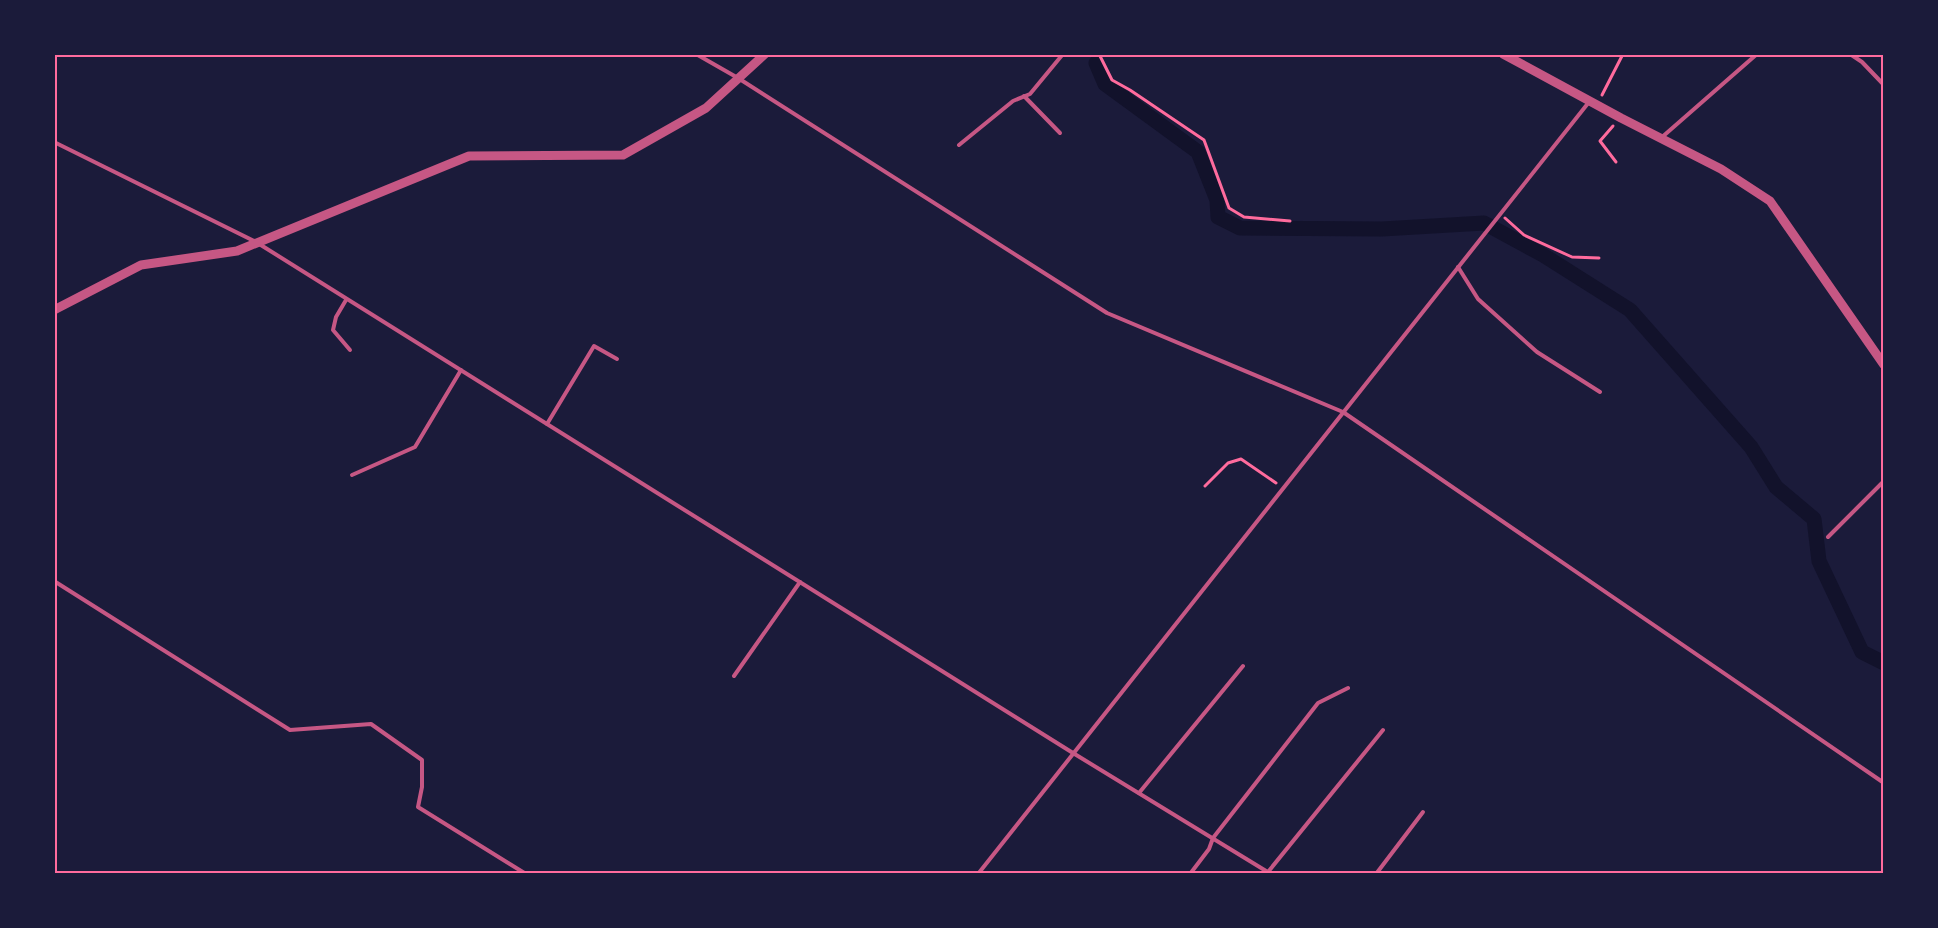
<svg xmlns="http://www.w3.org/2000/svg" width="1938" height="928" font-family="'Source Sans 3',sans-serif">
<rect width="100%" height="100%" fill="#1b1b3a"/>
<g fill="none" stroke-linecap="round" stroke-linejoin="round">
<path stroke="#12122b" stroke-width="15" d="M1096,63L1105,84L1198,152L1217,200L1218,217L1240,228L1382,229L1484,223L1543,255L1630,310L1751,447L1776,487L1814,519L1819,561L1862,652L1884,663"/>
<g stroke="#ff6b9d" stroke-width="3">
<path d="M1099,54L1112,80L1130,90L1204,140L1229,208L1244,217L1290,221"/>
<path d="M1602,95L1623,54"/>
<path d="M1613,126L1600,141L1616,162"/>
<path d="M1505,218L1524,235L1572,257L1599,258"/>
<path d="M1205,486L1228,463L1241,459L1276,483"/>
</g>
<g stroke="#c65784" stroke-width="4">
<path d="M696,54L738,78L1107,313L1343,412L1884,783"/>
<path d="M1850,54L1862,62L1884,85"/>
<path d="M1024,96L1060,133"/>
<path d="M1661,138L1757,54"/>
<path d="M54,142L256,242L1073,753L1271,874"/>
<path d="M959,145L1013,101L1030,94L1063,54"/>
<path d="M1458,267L1478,299L1537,352L1600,392"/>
<path d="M346,300L336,317L333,330L350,350"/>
<path d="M547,424L594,346L617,359"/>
<path d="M352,475L415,447L461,370"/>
<path d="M1828,537L1884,481"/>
<path d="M54,581L290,730L371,724L422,760V787L418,807L526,874"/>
<path d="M734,676L800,582"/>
<path d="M1139,793L1243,666"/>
<path d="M1268,872L1383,730"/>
<path d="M978,874L1589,102"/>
<path d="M1190,874L1209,849L1213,838L1318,703L1348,688"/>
<path d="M1376,874L1423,812"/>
</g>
<g stroke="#c65784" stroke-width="9">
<path d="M1503,54L1621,118L1721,169L1770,201L1884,365"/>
<path d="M54,310L141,265L237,251L469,156L623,155L706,108L765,54"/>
</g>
</g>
<rect width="1938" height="928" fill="none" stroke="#1b1b3a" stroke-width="111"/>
<rect x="56" y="56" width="1826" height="816" fill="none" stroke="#ff6b9d" stroke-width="2"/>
</svg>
